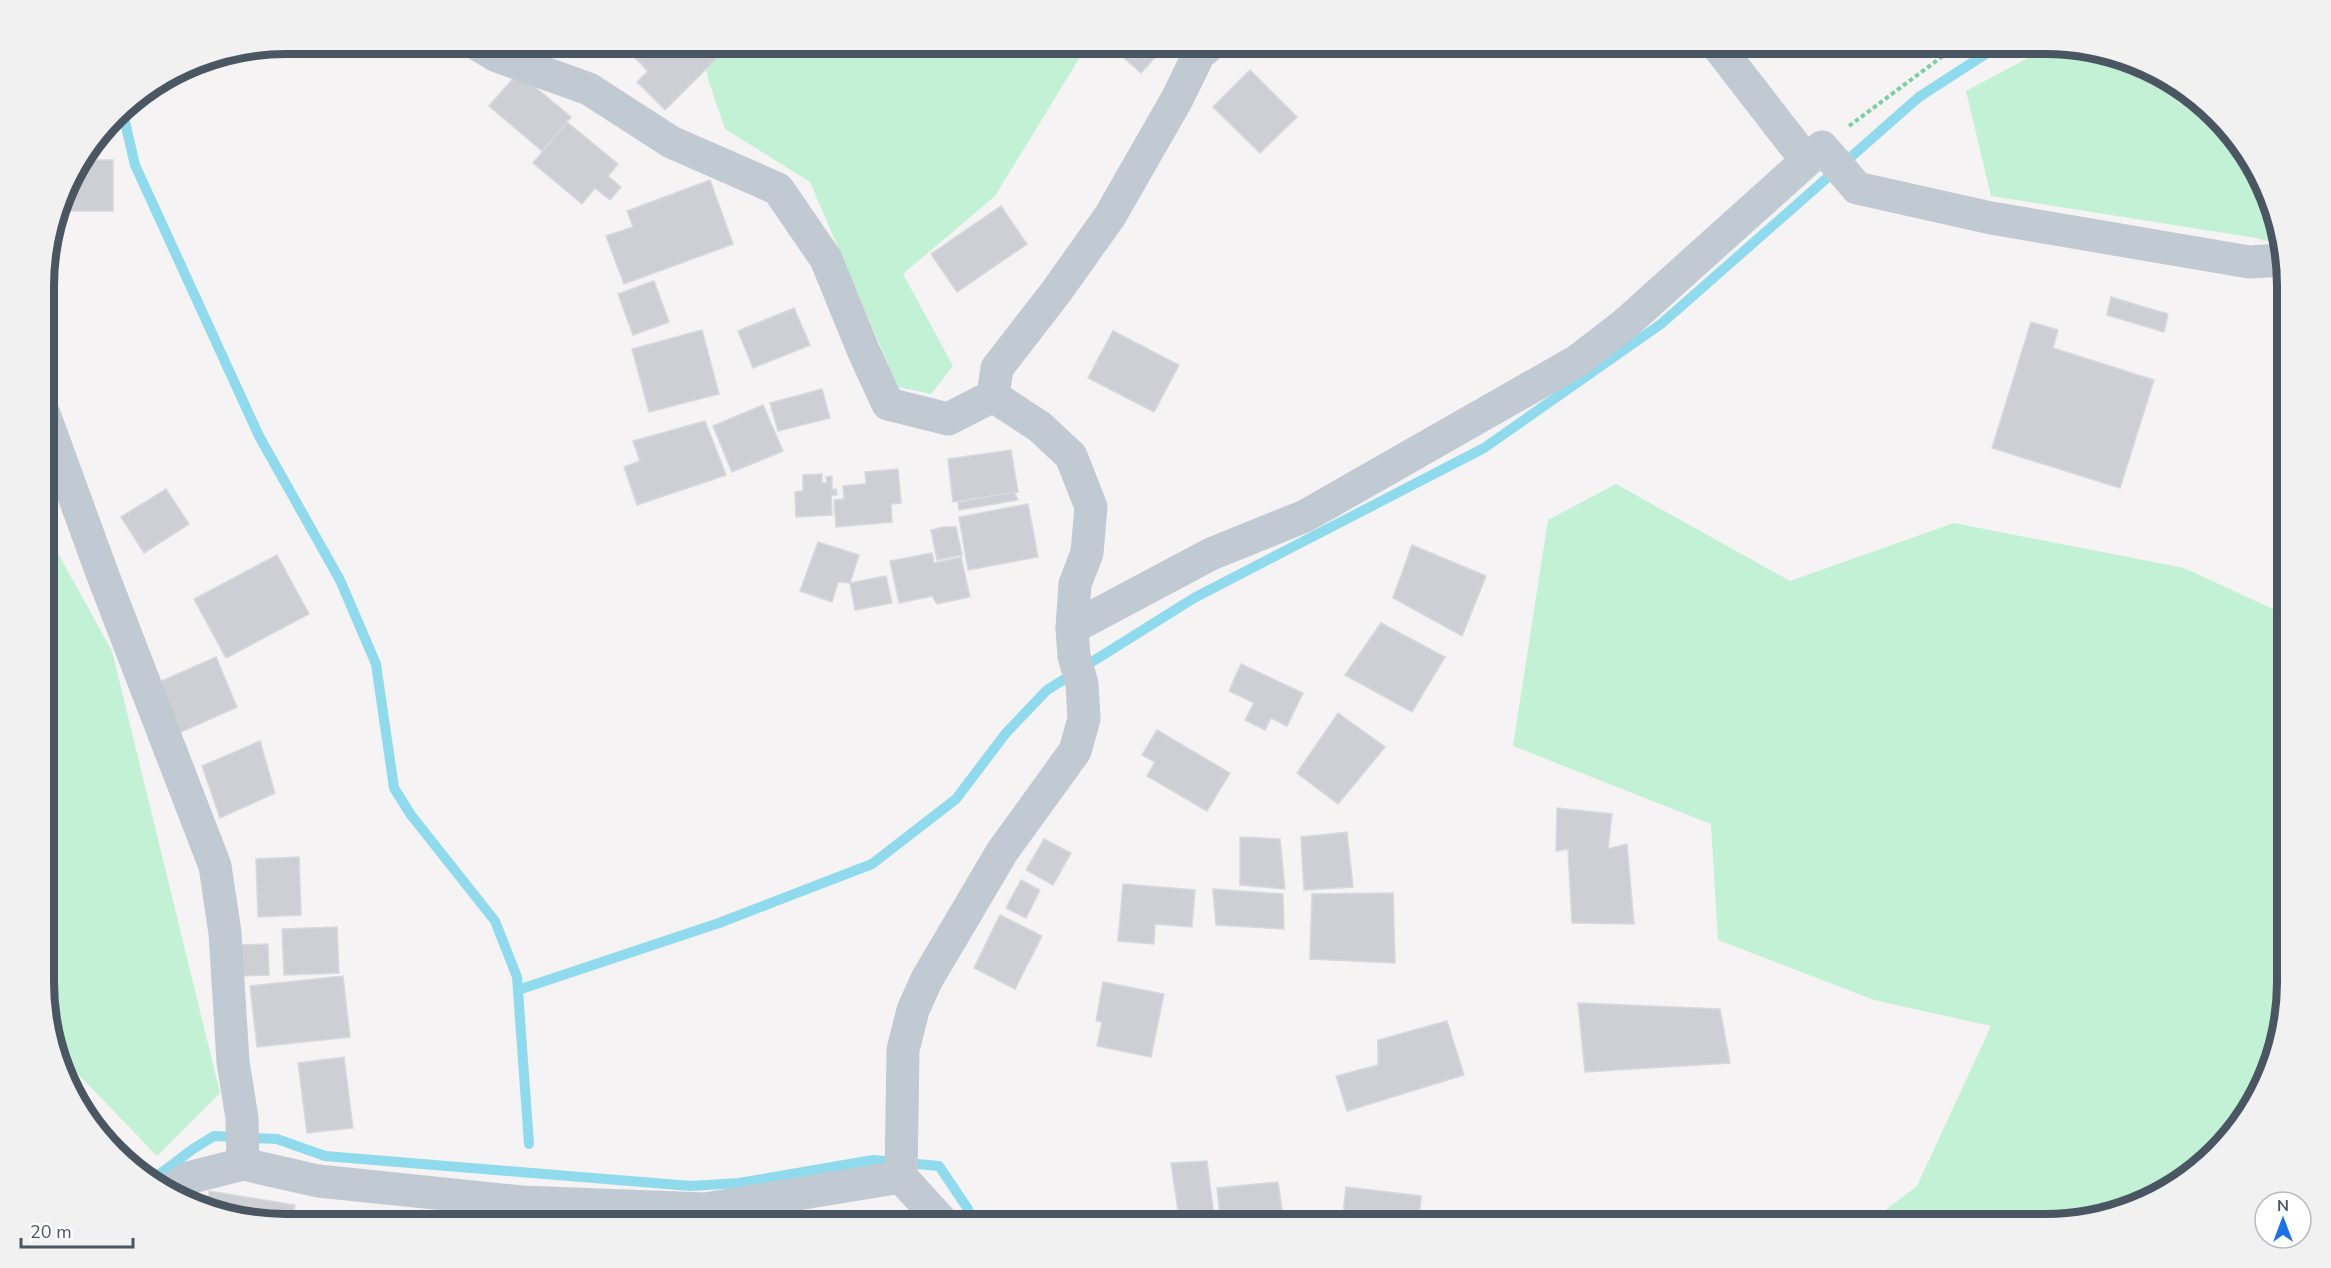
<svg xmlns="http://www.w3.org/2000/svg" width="2331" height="1268" font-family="'Nunito Sans',sans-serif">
<rect width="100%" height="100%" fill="#f5f3f3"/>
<g fill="#c3f1d5">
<path d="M702,44H1088L995,196L903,274L953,366L931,394L898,387L810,182L725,129L708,79Z"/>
<path d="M2052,45L2153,69L2205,104L2246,151L2282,245L2256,238L1991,196L1966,91Z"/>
<path d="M1616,484L1790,581L1954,523L2184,568L2286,615L2287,982L2262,1090L2227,1142L2179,1184L2123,1212L2061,1224H1867L1917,1186L1991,1026L1874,1000L1718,940L1711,824L1513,746L1548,520Z"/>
<path d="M45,530L112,651L220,1093L157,1156L55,1050L46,1014Z"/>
<path d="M1507,1222H1698L1703,1224H1505Z"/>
</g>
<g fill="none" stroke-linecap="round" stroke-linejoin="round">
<g stroke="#90daee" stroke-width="10">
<path d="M122,109L135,165L259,436L340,580L376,664L394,788L411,815L495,921L517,977L529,1144"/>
<path d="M518,990L719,923L872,864L956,799L1006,733L1047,690L1194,598L1484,448L1661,324L1919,97L2001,44"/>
<path d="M153,1179L193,1149L214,1136L277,1139L325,1156L691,1186L739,1183L873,1160L939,1166L968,1209L973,1224"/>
</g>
</g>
<g fill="#cdcfd5" stroke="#d7d9de" stroke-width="1.5">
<path d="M621,44H707L719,56L665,110L637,82L648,71Z"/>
<path d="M1108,44H1167L1141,73Z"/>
<path d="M1250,70L1297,117L1260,153L1213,107Z"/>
<path d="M518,73L571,117L542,151L489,106Z"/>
<path d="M567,122L618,164L608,176L621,187L610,200L595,188L582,204L533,163Z"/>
<path d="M83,160H113V211H60L69,178Z"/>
<path d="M710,180L733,244L624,284L606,236L633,227L627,211Z"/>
<path d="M1001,206L1027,244L957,292L931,254Z"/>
<path d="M654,281L669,322L633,335L618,294Z"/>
<path d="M2111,297L2168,314L2164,332L2107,315Z"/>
<path d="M794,308L810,345L753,368L738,331Z"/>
<path d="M2031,322L2058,330L2053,348L2154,380L2120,488L1992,448Z"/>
<path d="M702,330L719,394L649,412L632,349Z"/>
<path d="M1113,331L1179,365L1154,412L1088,378Z"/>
<path d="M822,389L830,418L778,431L770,403Z"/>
<path d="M763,405L783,451L732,472L713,426Z"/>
<path d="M705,421L726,475L637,505L624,467L640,461L633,441Z"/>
<path d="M1011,450L1018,492L953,502L948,459Z"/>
<path d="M898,469L901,503L891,504L892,522L836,527L834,500L844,499L843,486L866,484L865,472Z"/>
<path d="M822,474V483H827L826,477L832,476V490L836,489L837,495H831L832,515L796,517L795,492L803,491V475Z"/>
<path d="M166,489L189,524L144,553L121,517Z"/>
<path d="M1014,492L1018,500L959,510L958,502Z"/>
<path d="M1028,504L1038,557L968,570L959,517Z"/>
<path d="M943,527H956L962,555L937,560L931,530Z"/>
<path d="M818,542L859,555L850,583L838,582L832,602L800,591Z"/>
<path d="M1412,545L1486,576L1462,636L1393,598Z"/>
<path d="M932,553L934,563L961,557L970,597L937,604L932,596L899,603L890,561Z"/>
<path d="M277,555L309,614L226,658L194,599Z"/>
<path d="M886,576L892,603L855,610L850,583Z"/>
<path d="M1381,623L1445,657L1412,712L1345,675Z"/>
<path d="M216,657L237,707L179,733L157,683Z"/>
<path d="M1241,664L1303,693L1287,726L1271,718L1265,730L1245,720L1254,703L1229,691Z"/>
<path d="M1338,713L1385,747L1338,804L1297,773Z"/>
<path d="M1157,730L1230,773L1207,811L1147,776L1155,762L1142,755Z"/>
<path d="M260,741L275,793L220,818L202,766Z"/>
<path d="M1557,808L1612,814L1608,849L1627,844L1634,924L1572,923L1568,849L1556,851Z"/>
<path d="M1347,832L1353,887L1304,890L1301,837Z"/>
<path d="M1240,837L1280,839L1285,889L1240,885Z"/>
<path d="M1044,839L1071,853L1053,885L1026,870Z"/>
<path d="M299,857L301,915L258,917L256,859Z"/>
<path d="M1021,880L1040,890L1026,918L1006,908Z"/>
<path d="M1123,884L1195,890L1192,927L1155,924L1154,944L1118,941Z"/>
<path d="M1213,889L1283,894L1284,929L1216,925Z"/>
<path d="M1393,893L1395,963L1310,959L1312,894Z"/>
<path d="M1000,915L1042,936L1015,989L974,968Z"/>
<path d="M337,927L339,973L284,975L282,929Z"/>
<path d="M268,944L269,975L238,976L237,945Z"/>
<path d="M343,976L350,1037L257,1047L250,986Z"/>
<path d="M1103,982L1164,994L1151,1057L1097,1046L1102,1022L1096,1021Z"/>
<path d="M1578,1003L1720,1009L1730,1063L1585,1072Z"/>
<path d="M1447,1021L1464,1075L1347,1111L1336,1076L1378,1065V1040Z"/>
<path d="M344,1057L353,1128L307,1133L298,1063Z"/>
<path d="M1207,1161L1215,1224H1180L1171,1163Z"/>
<path d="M1278,1182L1284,1224H1221L1217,1188Z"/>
<path d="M1346,1187L1421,1196L1419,1224H1342Z"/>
<path d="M209,1191L295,1205L291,1224L208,1206Z"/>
</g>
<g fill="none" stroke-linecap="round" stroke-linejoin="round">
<path stroke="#7ad0a6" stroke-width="4" stroke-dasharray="4.5 3" stroke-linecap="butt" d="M1849,126L1959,44"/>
<g stroke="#c1cad2" stroke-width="33">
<path d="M477,44L497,56L589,89L671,142L778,189L826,259L864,352L888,404L948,419L993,396"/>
<path d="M1716,44L1806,160"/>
<path d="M993,396L997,368L1056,292L1110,216L1177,99L1199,54L1211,44"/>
<path d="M44,414L102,573L215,866L225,933L233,1062L242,1118L243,1164"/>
<path d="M1072,628L1211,554L1305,516L1577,361L1625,324L1822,147L1857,188L1991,218L2249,262L2285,260"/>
<path d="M169,1191L188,1178L243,1164L318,1181L522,1202L705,1209L901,1177"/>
<path d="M944,1224L901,1177L903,1050L913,1010L927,979L1002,852L1075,751L1084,719L1082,684L1074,656L1072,628L1075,584L1087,553L1091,507L1071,456L1040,427L993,396"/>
</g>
</g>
<path d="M0 0H2331V1268H0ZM286 54H2045A232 232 0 0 1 2277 286V982A232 232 0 0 1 2045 1214H286A232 232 0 0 1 54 982V286A232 232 0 0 1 286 54Z" fill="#f1f1f2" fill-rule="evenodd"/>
<path fill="none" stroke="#4a5661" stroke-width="8" d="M286 54H2045A232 232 0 0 1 2277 286V982A232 232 0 0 1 2045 1214H286A232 232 0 0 1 54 982V286A232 232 0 0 1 286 54Z"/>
<g transform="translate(2283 1220)"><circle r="28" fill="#ffffff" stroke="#b7bbc0" stroke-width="1.5"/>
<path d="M0-4.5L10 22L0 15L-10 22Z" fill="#1a73e8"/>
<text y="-9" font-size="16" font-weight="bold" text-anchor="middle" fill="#4a5661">N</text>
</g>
<path d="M21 1238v9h112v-9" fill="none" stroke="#4a5661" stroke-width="3"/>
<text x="30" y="1238" font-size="18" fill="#4a5661" stroke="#ffffff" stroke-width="4.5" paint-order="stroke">20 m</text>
</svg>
